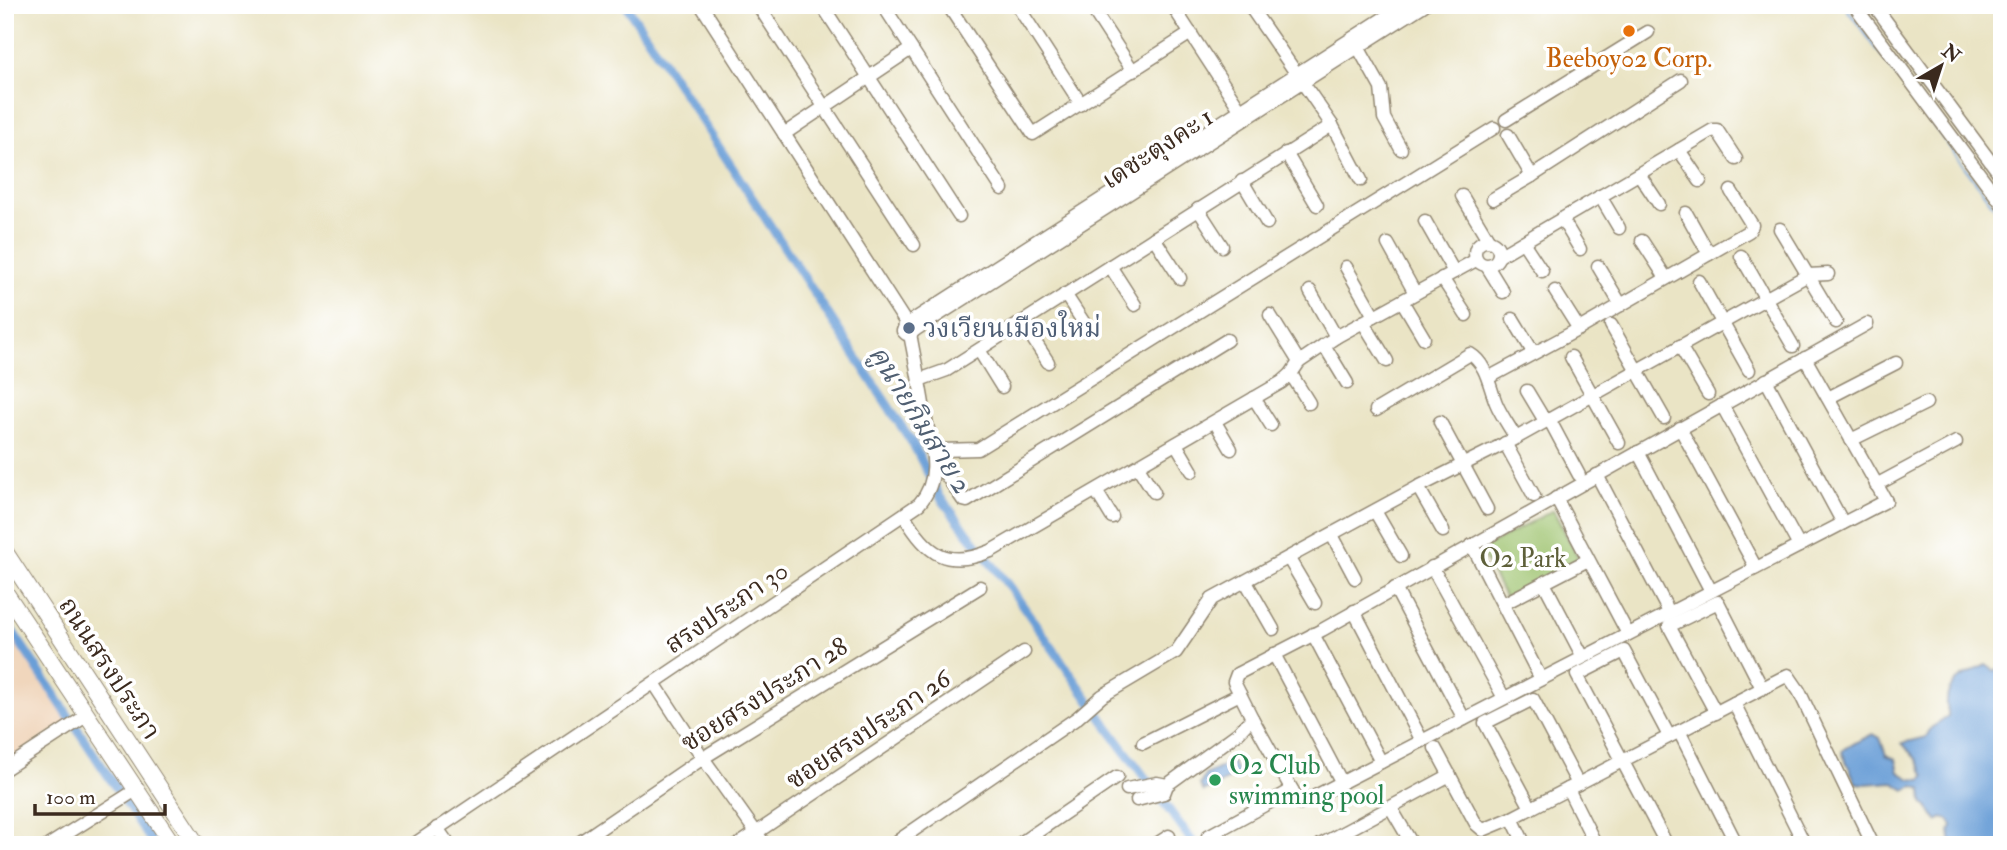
<svg xmlns="http://www.w3.org/2000/svg" width="2007" height="850" font-family="'IM FELL Double Pica','Noto Serif Thai',serif">
<rect width="100%" height="100%" fill="#fff"/>
<filter id="ink" filterUnits="userSpaceOnUse"><feTurbulence type="fractalNoise" baseFrequency=".0143" numOctaves="2"/><feDisplacementMap in="SourceGraphic" scale="14" xChannelSelector="R" yChannelSelector="G"/><feConvolveMatrix kernelMatrix="1 2 1 2 8 2 1 2 1" color-interpolation-filters="sRGB"/></filter>
<filter id="wash" filterUnits="userSpaceOnUse"><feTurbulence type="fractalNoise" baseFrequency=".00686" numOctaves="4" result="noise"/><feDisplacementMap in="SourceGraphic" scale="28" xChannelSelector="R" yChannelSelector="G"/><feGaussianBlur stdDeviation="1.57" result="paint"/><feColorMatrix in="noise" values="0 0 0 0 0 0 0 0 0 0 0 0 0 0 0 0 0 1.4 0 .05"/><feComposite in="paint" operator="in"/></filter>
<g filter="url(#wash)">
<rect width="100%" height="100%" fill="#eae4c5"/>
<path fill="#f0d6bc" d="M5,628L67,722L5,763Z"/>
<path fill="#9ec36e" stroke="#6c7646" stroke-width="2" d="M1553,510L1579,559L1505,598L1480,550Z"/>
<g fill="#6a9fd7" stroke="#52647a" stroke-width="2">
<path d="M1986,665L1995,671L2002,665V845H1952L1950,831L1952,825L1949,820L1942,818L1938,821L1923,802L1922,789L1914,786L1905,790L1893,782L1866,784L1856,783L1842,752L1845,748L1873,734L1880,738L1886,755L1896,759L1899,772L1911,779L1922,780L1925,776L1917,760L1902,743L1926,737L1931,728L1948,717C1949,711 1946,707 1947,701C1947,680 1970,673 1986,665Z"/>
<path d="M1232,762L1239,774L1204,792L1200,785L1205,775Z"/>
</g>
<g fill="none" stroke-linecap="round" stroke-linejoin="round">
<path stroke="#6a9fd7" stroke-width="2.5" d="M1844,5L2002,217"/>
<g stroke="#6a9fd7" stroke-width="9">
<path d="M626,5L913,444L940,497L1011,589L1117,740L1195,845"/>
<path d="M5,620L154,845"/>
</g>
</g>
</g>
<g filter="url(#ink)">
<g fill="none" stroke-linecap="round" stroke-linejoin="round">
<defs>
<g id="minor">
<path d="M701,5L906,323"/>
<path d="M758,5L914,245"/>
<path d="M822,5L959,216"/>
<path d="M883,5L1002,189"/>
<path d="M948,5L1033,134L1191,33"/>
<path d="M1017,5L1081,104"/>
<path d="M1090,5L1133,71"/>
<path d="M1172,5L1243,114"/>
<path d="M1249,5L1332,125L1361,180"/>
<path d="M1854,5L2002,204"/>
<path d="M1874,5L2002,177"/>
<path d="M1358,47L1381,88L1384,118L1401,149"/>
<path d="M1506,120L1648,32"/>
<path d="M784,134L911,49"/>
<path d="M1508,135L1532,176L1681,80"/>
<path d="M1679,150L1700,181"/>
<path d="M1286,153L1317,205"/>
<path d="M1639,174L1659,204"/>
<path d="M1242,181L1267,223"/>
<path d="M1462,196L1489,241"/>
<path d="M1600,196L1619,228"/>
<path d="M1493,199L1532,176"/>
<path d="M1198,209L1222,246"/>
<path d="M1686,213L1709,254"/>
<path d="M1562,219L1580,249"/>
<path d="M1425,221L1454,272"/>
<path d="M1780,229L1836,322"/>
<path d="M1154,238L1180,278"/>
<circle cx="1487" cy="253" r="12"/>
<path d="M1642,241L1666,278"/>
<path d="M1523,242L1542,271"/>
<path d="M1388,244L1415,293"/>
<path d="M1499,256L1713,130H1717L1736,159"/>
<path d="M1741,256L1793,346"/>
<path d="M1110,266L1135,305"/>
<path d="M1487,266L1503,292"/>
<path d="M1598,266L1621,305"/>
<path d="M1346,267L1374,316"/>
<path d="M1442,278L1466,315"/>
<path d="M1699,281L1749,370"/>
<path d="M1310,291L1336,337"/>
<path d="M1555,291L1579,329"/>
<path d="M1065,294L1088,329"/>
<path d="M1402,301L1424,338"/>
<path d="M1270,315L1299,362"/>
<path d="M1513,319L1533,352"/>
<path d="M910,322L914,325L915,330L910,334H906L903,331L906,323L910,322L1404,5"/>
<path d="M1022,322L1048,362"/>
<path d="M1363,322L1387,361"/>
<path d="M1611,325L1664,418"/>
<path d="M915,330L1424,5"/>
<path d="M1324,345L1347,383"/>
<path d="M1680,346L1708,394"/>
<path d="M979,350L1002,387"/>
<path d="M1571,357L1619,443"/>
<path d="M1291,374L1309,403"/>
<path d="M1488,378L1579,329L1749,231L1752,225L1731,191"/>
<path d="M919,380L947,370L1332,125"/>
<path d="M1766,380L1843,523"/>
<path d="M1527,391L1545,421"/>
<path d="M1254,398L1271,425"/>
<path d="M1828,398L1896,363"/>
<path d="M1722,405L1799,546"/>
<path d="M1376,410L1470,354C1487,364 1489,386 1496,403C1501,415 1509,426 1516,438"/>
<path d="M1549,419L1579,475"/>
<path d="M1215,422L1231,449"/>
<path d="M1440,422L1487,509"/>
<path d="M1680,428L1756,568"/>
<path d="M1851,440L1926,403"/>
<path d="M1505,443L1534,496"/>
<path d="M1176,444L1192,471"/>
<path d="M1638,452L1711,591"/>
<path d="M934,453L941,450L978,449L1494,128"/>
<path d="M941,453L942,469L963,500L967,501L1227,340"/>
<path d="M1138,467L1154,492"/>
<path d="M1597,475L1669,612"/>
<path d="M1876,485L1956,442"/>
<path d="M1418,487L1443,531"/>
<path d="M1096,491L1112,517"/>
<path d="M1556,498L1628,634"/>
<path d="M1375,511L1401,556"/>
<path d="M904,515C927,555 947,569 991,551L1282,382L1291,374L1299,362L1336,337L1476,260"/>
<path d="M1332,535L1355,578"/>
<path d="M1472,545L1541,679"/>
<path d="M1289,559L1315,603"/>
<path d="M1432,567L1504,698"/>
<path d="M1246,582L1273,629"/>
<path d="M1544,583L1583,657"/>
<path d="M1395,588L1464,719"/>
<path d="M1503,604L1588,560"/>
<path d="M1354,611L1422,741"/>
<path d="M1313,634L1381,762"/>
<path d="M1274,654L1342,783"/>
<path d="M654,683L703,758L765,845"/>
<path d="M1734,703L1805,845"/>
<path d="M1716,713L1669,626L1718,602L1762,688"/>
<path d="M1252,718L1300,804L1886,501L1805,358"/>
<path d="M1679,731L1737,845"/>
<path d="M1143,743L1240,694"/>
<path d="M1435,748L1476,824L1483,830L1512,818L1788,675L1799,691L1873,845"/>
<path d="M5,769L86,716"/>
<path d="M1167,785L1238,733L1252,718L1234,682L1237,674L1322,630L1867,324"/>
<path d="M1127,789L1157,783L1167,785L1164,793L1137,800"/>
<path d="M1568,789L1596,845"/>
<path d="M1391,808L1412,844"/>
<path d="M1531,808L1485,723L1533,699L1578,784"/>
<path d="M1512,818L1525,845"/>
<path d="M437,828L449,845"/>
<path d="M1208,836L1292,790"/>
<path d="M49,845L136,790"/>
<path d="M413,845L919,504C944,476 930,443 924,410C920,385 915,360 910,334"/>
<path d="M576,845L703,758L980,587"/>
<path d="M738,845L1024,652"/>
<path d="M892,845L1077,718L1102,696L1176,652L1212,599L1418,487L1516,438L1808,275L1828,274"/>
<path d="M1018,845L1117,777"/>
<path d="M1155,845L1169,836"/>
<path d="M1320,845L1450,775"/>
<path d="M1667,845L1577,675L1624,651L1669,736"/>
</g>
<g id="major">
<path d="M5,552L197,845"/>
<path d="M5,592L173,845"/>
</g>
</defs>
<use href="#minor" stroke="#928772" stroke-width="15"/>
<use href="#major" stroke="#928772" stroke-width="18"/>
<use href="#minor" stroke="#fff" stroke-width="12"/>
<use href="#major" stroke="#fff" stroke-width="16"/>
</g>
</g>
<circle fill="#e8710a" stroke="#fff" stroke-width="2.5" cx="1629" cy="31" r="7"/>
<circle fill="#5c6f8a" stroke="#fff" stroke-width="2.5" cx="909" cy="328" r="7"/>
<circle fill="#2e9e5b" stroke="#fff" stroke-width="2.5" cx="1215" cy="780" r="7"/>
<g text-anchor="middle" stroke-width="7" stroke-linejoin="round" paint-order="stroke">
<g font-size="26" fill="#c56008" stroke="#fff">
<text x="1629" y="67">Beeboy02 Corp.</text>
</g>
<g font-size="26" fill="#3b2a1e" stroke="#fff">
<text transform="translate(1157 148) rotate(-33)" y="9">เดชะตุงคะ 1</text>
<text transform="translate(726 607) rotate(-34)" y="9">สรงประภา 30</text>
<text transform="translate(110 668) rotate(57)" y="9">ถนนสรงประภา</text>
<text transform="translate(764 694) rotate(-32)" y="9">ซอยสรงประภา 28</text>
<text transform="translate(868 729) rotate(-34)" y="9">ซอยสรงประภา 26</text>
</g>
<g font-size="26" fill="#4e5e75" stroke="#fff" text-anchor="start">
<text x="923" y="337">วงเวียนเมืองใหม่</text>
</g>
<g font-size="26" fill="#5e603a" stroke="#fff">
<text x="1523" y="567">O2 Park</text>
</g>
<g font-size="26" fill="#27864d" stroke="#fff" text-anchor="start">
<text x="1229" y="774">O2 Club<tspan x="1229" dy="30">swimming pool</tspan></text>
</g>
<g font-size="28" font-style="italic" fill="#505f71" stroke="#fff">
<text transform="translate(921 419) rotate(58)" y="10">คูนายกิมสาย 2</text>
</g>
</g>
<rect width="2007" height="850" fill="none" stroke="#fff" stroke-width="28"/>
<g transform="translate(1941 66) rotate(39)" stroke="#ffffff" stroke-width="5" paint-order="stroke">
<path d="M0-5L12 26L0 18L-12 26Z" fill="#3b2a1e"/>
<text y="-10" font-size="19" font-weight="bold" text-anchor="middle" fill="#3b2a1e">N</text>
</g>
<path d="M35 804v10h130v-10" fill="none" stroke="#3b2a1e" stroke-width="3.5"/>
<text x="46" y="804" font-size="21" fill="#3b2a1e" stroke="#ffffff" stroke-width="5" paint-order="stroke">100 m</text>
</svg>
